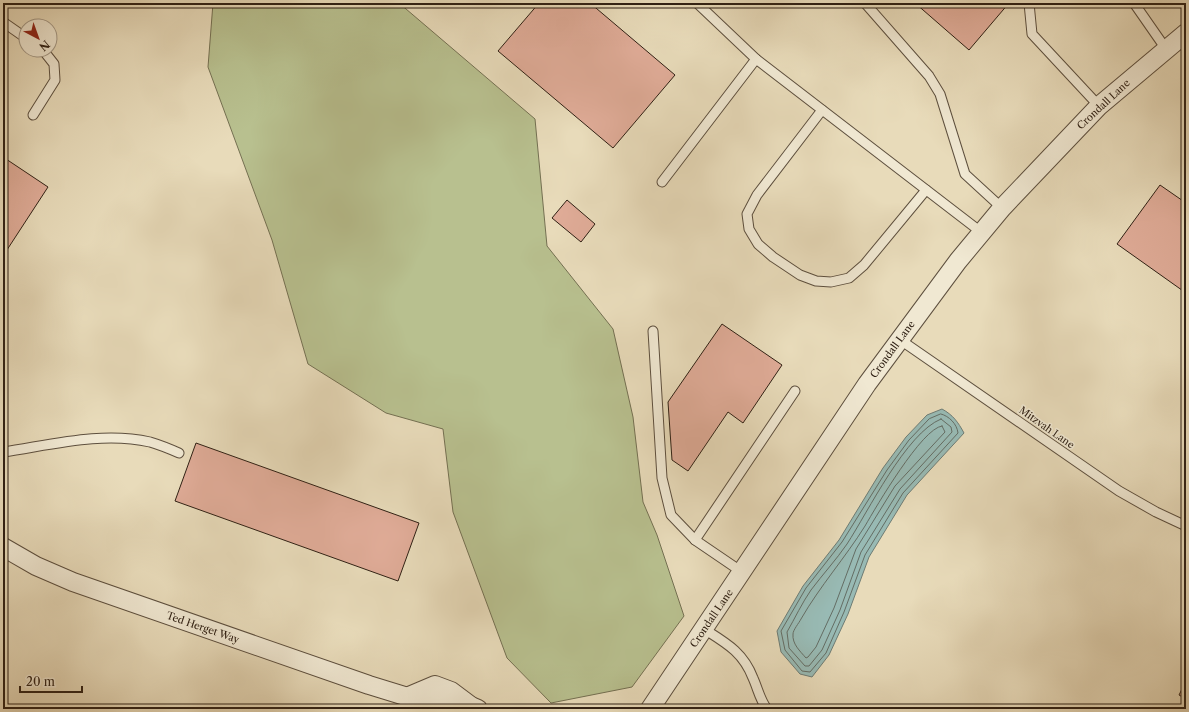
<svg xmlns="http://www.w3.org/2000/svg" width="1189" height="712" font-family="'Libre Caslon Text',serif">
<rect width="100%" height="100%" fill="#e8dbba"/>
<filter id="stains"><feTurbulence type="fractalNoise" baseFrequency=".005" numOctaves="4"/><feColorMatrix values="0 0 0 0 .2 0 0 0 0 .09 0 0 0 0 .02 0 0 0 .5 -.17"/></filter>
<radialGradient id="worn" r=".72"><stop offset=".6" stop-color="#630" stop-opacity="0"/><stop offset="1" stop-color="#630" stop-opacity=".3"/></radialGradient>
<path fill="#b8c08f" stroke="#747052" d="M213,3H399L535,119L547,246L613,329L633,417L643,502L657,535L684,616L632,687L551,703L507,658L453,512L443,429L386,413L308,364L272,240L208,67Z"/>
<path fill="#98bab4" stroke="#6e7c74" d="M942,409C953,415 958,422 964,433L907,495L869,557L848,614L829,655L812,677L800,674L781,652L777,631L803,586L839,540L883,468L906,437L927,415Z"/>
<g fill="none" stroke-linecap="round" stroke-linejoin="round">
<g stroke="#646d64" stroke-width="1">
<path d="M941,414C949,416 957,424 958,433L903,493L865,555L844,612L826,653L810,672L802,671L785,650L781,631L806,588L842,542L887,470L909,440L929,419Z"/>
<path d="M941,419L951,427L952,432L900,489L861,552L840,610L822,650L809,666H805L789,648L787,632C795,618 802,603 811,590C823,574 836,560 847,544C868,512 906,433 941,419Z"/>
<path d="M942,426L945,432L895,486L856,549L834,608L816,647L808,657L806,658C800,651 792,644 793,634C793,630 799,623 801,619C820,586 845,558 865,526C876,507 922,428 942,426Z"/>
</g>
</g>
<g fill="#dfab97" stroke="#2f2014">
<path d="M539,3H590L675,75L613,148L498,51Z"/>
<path d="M915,3H1009L969,50Z"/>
<path d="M3,157L48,187L3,256Z"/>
<path d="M1160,185L1186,203V293L1117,244Z"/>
<path d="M567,200L595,224L581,242L552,218Z"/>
<path d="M722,324L782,365L743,423L728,412L688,471L672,460L668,402Z"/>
<path d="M196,443L419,523L398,581L175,501Z"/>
<path d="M1186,681V699L1179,695Z"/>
</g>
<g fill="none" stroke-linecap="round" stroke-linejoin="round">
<defs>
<g id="lane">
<path d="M697,3L756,59L981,232"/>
<path d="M865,3L929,76L940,94L965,174L1002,208"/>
<path d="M1029,3L1032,34L1099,106"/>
<path d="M1134,3L1166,49"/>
<path d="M3,22L26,38"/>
<path d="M822,110L757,195L747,214L749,229L758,244L773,257L800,275L816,281L831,282L849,278L864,265L926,190"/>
<path d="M33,115L55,80L54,64L43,50"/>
<path d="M662,182L756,59"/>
<path d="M653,331L662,478L671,515L695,540L742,572"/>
<path d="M899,339L1119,491L1156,512L1186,526"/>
<path d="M3,452C51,445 102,431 150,442C160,445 170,449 179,453"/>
<path d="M695,540L795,391"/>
<path d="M704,629C726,643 743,652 753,678C758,689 760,700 767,709"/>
</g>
<g id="street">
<path d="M3,547L36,566L73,582L369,685L408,697L427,698L454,708L471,706"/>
<path d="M409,696L435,685L451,691L471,706L478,709"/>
<path d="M650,709L867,384L958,261L1002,208L1099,106L1186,33"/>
</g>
</defs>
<use href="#lane" stroke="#5d4f3e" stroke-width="11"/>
<use href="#street" stroke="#5d4f3e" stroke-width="20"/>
<use href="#lane" stroke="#f0e8d2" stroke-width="9"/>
<use href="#street" stroke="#f0e8d2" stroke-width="18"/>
</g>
<g text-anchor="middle" stroke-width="3" stroke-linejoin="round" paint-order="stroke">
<g font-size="10" fill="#2f2014" stroke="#f0e8d2">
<text transform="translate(1103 104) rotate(-43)" y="4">Crondall Lane</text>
<text transform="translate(892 349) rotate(-54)" y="4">Crondall Lane</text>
<text transform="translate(1047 427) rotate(35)" y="4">Mitzvah Lane</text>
<text transform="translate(711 618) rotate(-56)" y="4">Crondall Lane</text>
<text transform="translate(203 627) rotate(19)" y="4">Ted Herget Way</text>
</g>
</g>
<rect width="1189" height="712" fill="none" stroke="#e8dbba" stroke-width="16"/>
<rect x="4" y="4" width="1181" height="704" fill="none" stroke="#2f2014" stroke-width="2"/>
<rect x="8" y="8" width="1173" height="696" fill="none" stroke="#2f2014"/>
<g transform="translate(38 38) rotate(139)"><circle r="19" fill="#f0e8d2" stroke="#a39886"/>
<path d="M0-3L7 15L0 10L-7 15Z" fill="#8f2418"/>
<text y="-6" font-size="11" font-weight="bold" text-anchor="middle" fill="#2f2014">N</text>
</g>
<path d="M20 686v6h62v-6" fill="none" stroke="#2f2014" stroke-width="2"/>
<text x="26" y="686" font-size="12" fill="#2f2014" stroke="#f0e8d2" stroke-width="3" paint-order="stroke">20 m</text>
<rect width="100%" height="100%" filter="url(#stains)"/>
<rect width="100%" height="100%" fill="url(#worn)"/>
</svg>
